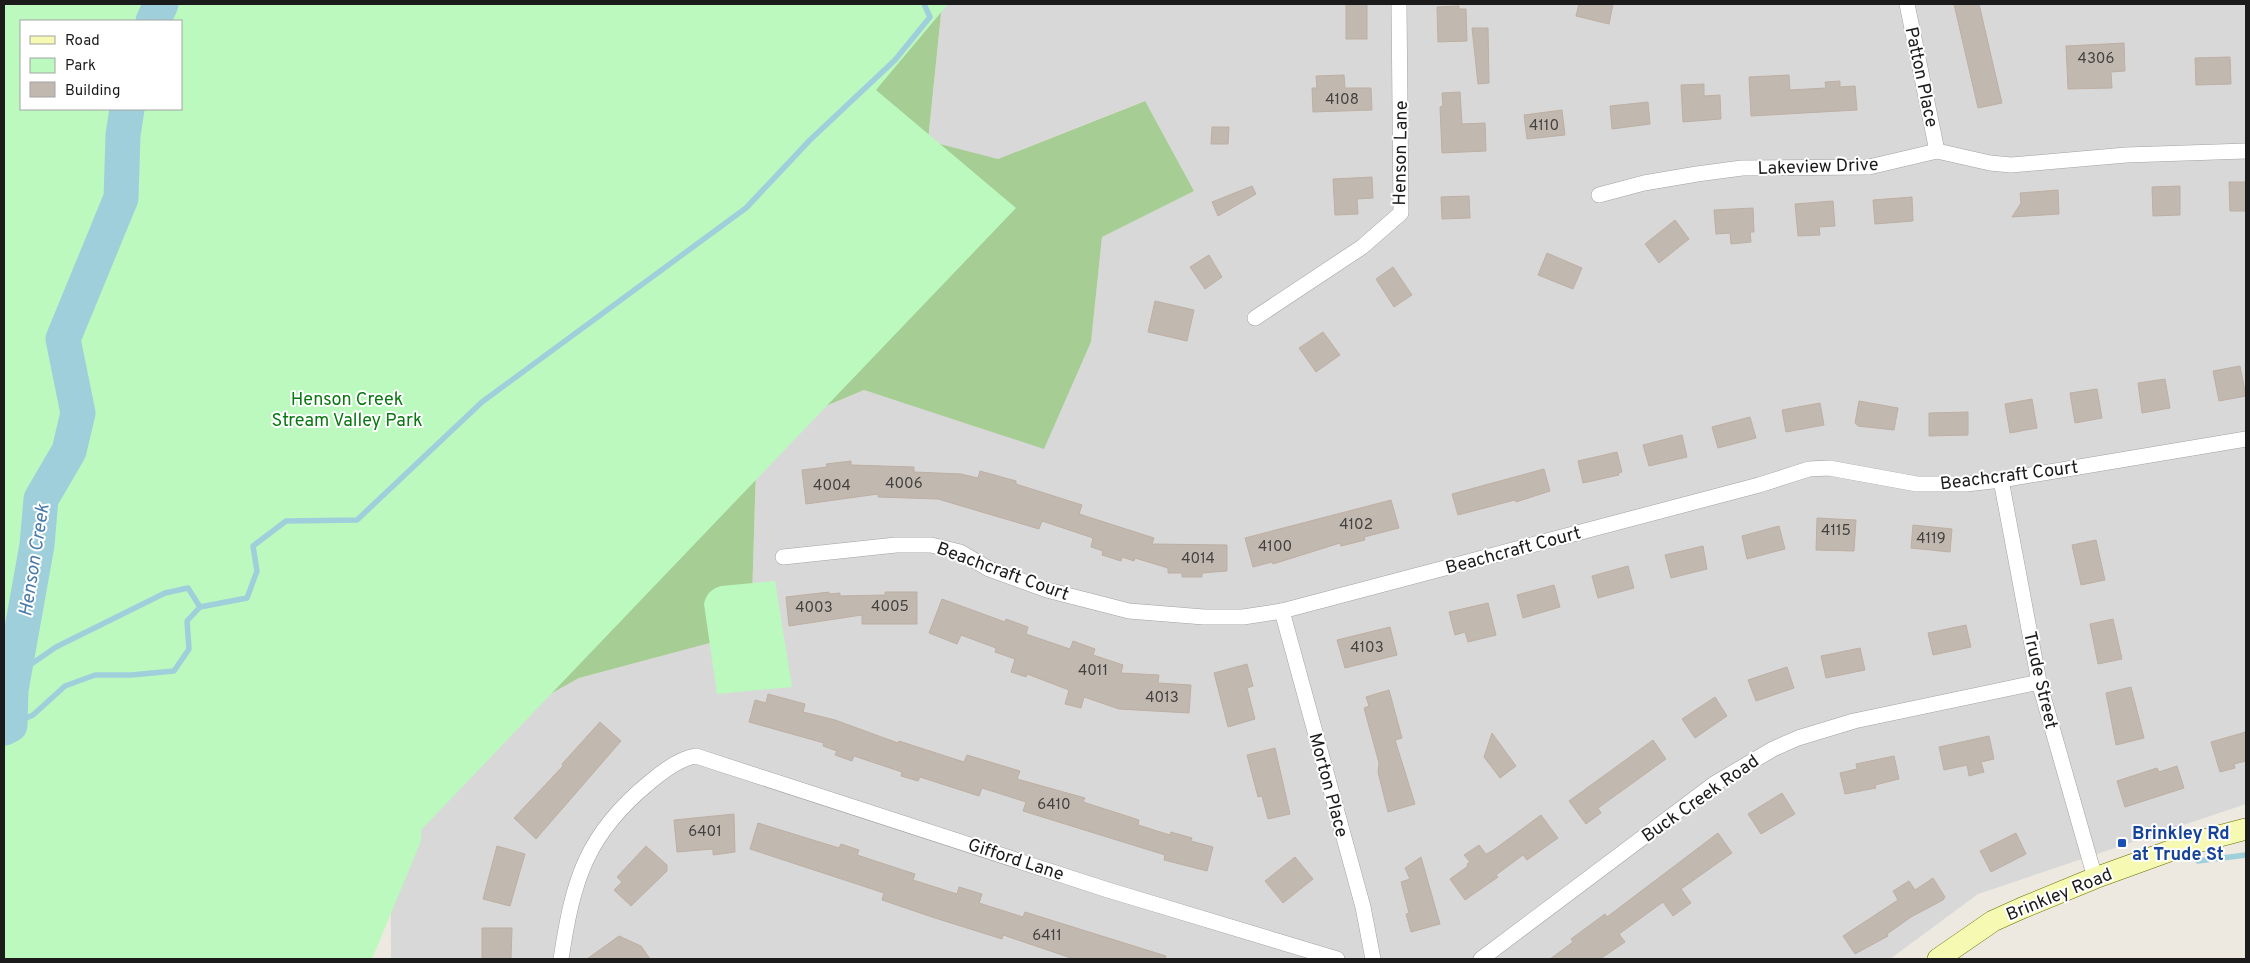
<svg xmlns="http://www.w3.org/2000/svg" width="2250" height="963" font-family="Overpass,sans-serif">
<rect width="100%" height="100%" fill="#ede9e0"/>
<path fill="#d9d8d8" d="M942,4H2246V804L1978,894L1890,959H391L390,783L579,678L751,632L757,436L864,390L1044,448L1091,342L1102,237L1194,191L1144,101L998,159L928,142Z"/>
<path fill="#a5cd94" d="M942,4L928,141L998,159L1145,101L1194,191L1102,237L1091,342L1044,449L864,390L757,435L751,632L579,678L390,783L408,580Z"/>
<g fill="#bbf9bf" fill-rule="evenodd">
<path d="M4,4H948L876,90L1016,208L421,830V841L372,959H4ZM21,21H181V109H21Z"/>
<path d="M775,581L792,687L717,694L704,604C706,594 711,589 721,586Z"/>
</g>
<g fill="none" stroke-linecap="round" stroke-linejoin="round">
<g stroke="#a0cfdc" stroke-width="5.5">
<path d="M11,690L27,667L56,647L165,593L188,588L200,607L247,598L257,571L253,546L286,521L357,520L482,402L746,208L810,140L895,60L930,17L924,4"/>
<path d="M10,725L33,715L65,686L95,675H131L174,671L189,649L187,621L200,607"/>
<path d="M2198,861L2246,855"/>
</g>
<g stroke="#a0cfdc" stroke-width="35">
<path d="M153,21L161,4"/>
<path d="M4,728L10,725L11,690L37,545L41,499L69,451L78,413L63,339L121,198L123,135L127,109"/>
</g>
</g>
<g fill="#c1b8b0" stroke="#beafa3">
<rect x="1346" y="4" width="21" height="35"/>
<path d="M1579,4H1613L1609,24L1576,16Z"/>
<path d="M1954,4H1979L2002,103L1978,108Z"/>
<path d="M1459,6V9H1466L1467,41L1438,42L1437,7Z"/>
<path d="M1472,28H1488L1489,83L1478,84Z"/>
<path d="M2124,43L2125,71L2111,72L2112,88L2068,89L2066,46Z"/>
<path d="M2230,57L2231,84L2196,85L2195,58Z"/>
<path d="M1344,75L1345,88H1371L1372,110L1313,112L1312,88H1317L1316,76Z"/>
<path d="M1789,75L1790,90L1826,88L1825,82L1840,81V87L1855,86L1857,110L1751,116L1749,77Z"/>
<path d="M1704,84V96L1720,95L1721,119L1683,122L1681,85Z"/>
<path d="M1460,92L1462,124L1485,123L1486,151L1442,153L1440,107L1443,106L1442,93Z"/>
<path d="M1648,102L1650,124L1612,129L1610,106Z"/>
<path d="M1562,110L1565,135L1527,139L1524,115Z"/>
<path d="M1212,127H1229L1228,144H1211Z"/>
<path d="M1372,177L1373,198L1357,199L1358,214L1335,215L1333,179Z"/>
<path d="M2229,182H2246V211H2230Z"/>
<path d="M1252,186L1256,194L1218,216L1212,202Z"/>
<path d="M2180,186V215L2153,216L2152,187Z"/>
<path d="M2058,190L2059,214L2012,217L2021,203L2020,193Z"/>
<path d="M1469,196L1470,218L1442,219L1441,197Z"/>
<path d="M1912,197L1913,221L1875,224L1873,200Z"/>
<path d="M1833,201L1835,226L1819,227L1820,235L1798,236L1795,204Z"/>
<path d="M1753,208L1754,232H1750L1751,242L1731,244L1730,233L1716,234L1714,210Z"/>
<path d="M1675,220L1689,239L1659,263L1645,244Z"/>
<path d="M1547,253L1582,268L1573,289L1538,275Z"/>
<path d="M1209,255L1222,277L1205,289L1190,267Z"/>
<path d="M1393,267L1412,295L1394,307L1376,279Z"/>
<path d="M1155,301L1194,310L1187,341L1148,332Z"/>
<path d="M1323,332L1340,355L1316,372L1299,348Z"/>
<path d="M2240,366L2246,396L2219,401L2213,371Z"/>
<path d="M2165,379L2170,408L2142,413L2138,383Z"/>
<path d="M2097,389L2102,418L2075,423L2070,393Z"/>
<path d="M2032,399L2037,428L2010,433L2005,404Z"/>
<path d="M1859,401L1898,408L1894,430L1858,426L1855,423Z"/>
<path d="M1820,403L1824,425L1786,432L1782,410Z"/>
<path d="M1968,412V435L1929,436V413Z"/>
<path d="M1750,417L1756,438L1718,448L1712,427Z"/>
<path d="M1682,435L1687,457L1649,466L1643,445Z"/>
<path d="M1617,452L1622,472L1618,473L1619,475L1583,483L1578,461Z"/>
<path d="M851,461V465L914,467V472L961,474L978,478L980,471L1016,481V484L1082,505L1079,514L1154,538L1152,544L1227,545V571L1202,573V577H1182V573H1168V568L1135,558L1134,561L1122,557L1121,561L1102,555L1103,551L1091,547L1093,538L1042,521L1039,529L938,499L878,497V494L806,504L802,470L827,467L826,464Z"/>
<path d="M1544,469L1550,491L1516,502L1515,500L1458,515L1452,494Z"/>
<path d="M1391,500L1399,528L1364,537L1365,540L1341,546L1340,543L1273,564L1272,562L1253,567L1245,538Z"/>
<path d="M1817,518L1856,520L1854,551L1816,550Z"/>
<path d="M1913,525L1952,529L1950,552L1911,548Z"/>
<path d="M1779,526L1785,549L1747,559L1742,536Z"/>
<path d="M2096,540L2105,580L2081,585L2072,545Z"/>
<path d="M1703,546L1707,569L1671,578L1665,555Z"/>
<path d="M1628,566L1634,588L1598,598L1592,576Z"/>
<path d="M1554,585L1560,607L1523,618L1517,595Z"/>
<path d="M829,592V594L840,593V596L885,595V592H917V624H862V615L789,626L786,597Z"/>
<path d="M942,599L1005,622L1006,619L1028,627L1026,634L1070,649L1073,641L1095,649L1093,655L1123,665L1121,673L1159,675L1158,683L1191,685L1189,713L1119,709L1084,697L1081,708L1065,704L1069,690L1027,674L1026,677L1011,672L1015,659L995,652L996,648L961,635L957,644L929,633Z"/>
<path d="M1488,603L1496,635L1468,642L1465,632L1455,635L1449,612Z"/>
<path d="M2113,619L2122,659L2098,664L2090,624Z"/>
<path d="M1966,625L1971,647L1933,655L1928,633Z"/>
<path d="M1390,627L1397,655L1345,668L1337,640Z"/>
<path d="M1860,648L1865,670L1826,678L1821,656Z"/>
<path d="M1247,664L1253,686L1247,688L1255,719L1228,727L1214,673Z"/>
<path d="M1787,667L1794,688L1756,701L1748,680Z"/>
<path d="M2131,687L2144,738L2116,745L2106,693Z"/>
<path d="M1389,690L1402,738L1395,740L1415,804L1388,812L1378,772L1379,763L1364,708L1369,706L1366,697Z"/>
<path d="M768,694L805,704L803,712L835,720L898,743L899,741L964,762L967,755L1020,771L1017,779L1085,798L1083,802L1139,820L1138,825L1170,835L1171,832L1192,838L1191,841L1213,847L1207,871L1164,860L1165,855L1023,811L1026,802L982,788L979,796L920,777L918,781L901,776L902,772L854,756L852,761L835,755L837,751L823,746L824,743L749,722L755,700L766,703Z"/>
<path d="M1715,697L1727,716L1695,738L1682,719Z"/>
<path d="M600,722L621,741L536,839L514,818L563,766L562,764Z"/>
<path d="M2246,732V761L2234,764L2235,768L2220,772L2211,742Z"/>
<path d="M1492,733L1516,766L1500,778L1484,757Z"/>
<path d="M1989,736L1994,759L1981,762L1984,772L1969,776L1967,765L1944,770L1939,747Z"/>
<path d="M1653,740L1666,759L1598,808L1601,813L1586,824L1569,801Z"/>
<path d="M1275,748L1290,814L1268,819L1262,796L1258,797L1247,755Z"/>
<path d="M1894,756L1899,779L1875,785L1876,788L1845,794L1840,773L1857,769L1856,764Z"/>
<path d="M2177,766L2184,788L2125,807L2117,781L2157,768L2159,772Z"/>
<path d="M1782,793L1795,814L1761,834L1748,814Z"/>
<path d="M734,814L735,852L713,855V849L677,852L674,820Z"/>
<path d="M1541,815L1558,838L1527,860L1523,855L1496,875L1498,877L1465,900L1450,879L1468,866L1467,864L1470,862L1464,855L1479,845L1486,854L1492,851Z"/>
<path d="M758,823L839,848L841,844L859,850L857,855L915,874L913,880L957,894L959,887L982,894L979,903L1023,917L1025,912L1166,956L1165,959H1074L1003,935L1002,939L935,918L882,900L884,893L750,849Z"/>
<path d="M1718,833L1732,853L1681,889L1691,903L1673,916L1663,902L1619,934L1625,942L1600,959H1550L1573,942L1571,939L1605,914L1607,917Z"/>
<path d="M2016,833L2026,854L1991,872L1980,851Z"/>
<path d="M497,846L525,854L510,906L483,899Z"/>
<path d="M646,846L667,865V871L631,906L614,890L622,882L617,877Z"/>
<path d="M1295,857L1313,879L1283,903L1265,881Z"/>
<path d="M1421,857L1440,924L1411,932L1406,914L1409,913L1401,882L1410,879L1405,868Z"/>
<path d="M1933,878L1945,897L1943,900L1911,917L1887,934L1888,936L1855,954L1843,936L1898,900L1893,891L1909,881L1915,890Z"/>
<path d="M482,928H512L511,959H482Z"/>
<path d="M619,936L641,946L650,959H587Z"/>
</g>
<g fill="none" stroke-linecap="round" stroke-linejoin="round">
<defs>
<g id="street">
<path d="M1907,4L1937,151"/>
<path d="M1599,195L1644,183L1697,174L1742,168L1869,167L1937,151L1990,163L2011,165L2126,155L2246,151"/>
<path d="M1255,318L1362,247L1401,213L1399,4"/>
<path d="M2001,480L2039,682L2095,878"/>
<path d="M783,557L896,545H931L960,552L989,569L1047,590L1129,611L1204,617H1243L1282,611L1759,485L1809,469L1829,468L1917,484H1966L2001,480L2246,439"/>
<path d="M1282,611L1363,907L1373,959"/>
<path d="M561,959C573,880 586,834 650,782C663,771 680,758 696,756L1108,890L1337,959"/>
<path d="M1481,959L1714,784L1773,749L1798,738L1854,721L2039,682"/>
</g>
<path id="secondary" d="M1938,959L1993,921L2022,908L2095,878L2189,844L2246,829"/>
</defs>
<use href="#street" stroke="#a2a2a2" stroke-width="16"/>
<use href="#secondary" stroke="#667004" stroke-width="22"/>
<use href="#street" stroke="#fff" stroke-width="15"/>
<use href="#secondary" stroke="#f6f9b2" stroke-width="21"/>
</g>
<rect fill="#1a4fb4" stroke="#fff" stroke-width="2" x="2117" y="838" width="10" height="10" rx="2.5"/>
<g text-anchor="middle" stroke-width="4" stroke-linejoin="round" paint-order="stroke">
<g font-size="15" fill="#444240">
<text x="2096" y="63">4306</text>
<text x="1342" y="104">4108</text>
<text x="1544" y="130">4110</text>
<text x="904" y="488">4006</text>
<text x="832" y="490">4004</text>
<text x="1356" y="529">4102</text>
<text x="1836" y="535">4115</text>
<text x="1931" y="543">4119</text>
<text x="1275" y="551">4100</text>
<text x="1198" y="563">4014</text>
<text x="890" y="611">4005</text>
<text x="814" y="612">4003</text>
<text x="1367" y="652">4103</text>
<text x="1093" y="675">4011</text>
<text x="1162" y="702">4013</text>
<text x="1054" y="809">6410</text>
<text x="705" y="836">6401</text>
<text x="1047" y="940">6411</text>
</g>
<g font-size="18" fill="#1b1b1b" stroke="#fff">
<text transform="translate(1922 77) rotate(78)" y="6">Patton Place</text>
<text transform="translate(1400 153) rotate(-89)" y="6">Henson Lane</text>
<text transform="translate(1818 166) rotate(-2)" y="6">Lakeview Drive</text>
<text transform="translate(2009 475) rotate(-7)" y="6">Beachcraft Court</text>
<text transform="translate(1513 550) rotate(-15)" y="6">Beachcraft Court</text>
<text transform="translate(1003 571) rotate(20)" y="6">Beachcraft Court</text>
<text transform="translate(2041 680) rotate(77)" y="6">Trude Street</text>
<text transform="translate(1329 785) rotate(75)" y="6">Morton Place</text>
<text transform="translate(1700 798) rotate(-35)" y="6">Buck Creek Road</text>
<text transform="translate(1016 859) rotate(18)" y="6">Gifford Lane</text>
<text transform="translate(2059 894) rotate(-22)" y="6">Brinkley Road</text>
</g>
<g font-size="18" fill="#0a7812" stroke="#fff">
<text x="347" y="405">Henson Creek<tspan x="347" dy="21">Stream Valley Park</tspan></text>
</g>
<g font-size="18" font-weight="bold" fill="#164399" stroke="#fff" text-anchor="start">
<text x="2132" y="839">Brinkley Rd<tspan x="2132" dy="21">at Trude St</tspan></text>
</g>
<g font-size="19" font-style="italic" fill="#487aaa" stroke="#fff">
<text transform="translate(33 560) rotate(-81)" y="7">Henson Creek</text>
</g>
</g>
<rect width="2250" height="963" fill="none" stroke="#1b1b1b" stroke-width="10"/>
<rect x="20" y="20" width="162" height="90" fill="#ffffff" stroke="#a4a4a4"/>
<rect x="30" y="36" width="25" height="8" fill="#f6f9b2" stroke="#a4a4a4"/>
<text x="65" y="45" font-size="15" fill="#1b1b1b">Road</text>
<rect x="30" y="58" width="25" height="15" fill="#bbf9bf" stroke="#a4a4a4"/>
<text x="65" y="70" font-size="15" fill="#1b1b1b">Park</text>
<rect x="30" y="82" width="25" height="15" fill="#c1b8b0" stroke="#a4a4a4"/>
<text x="65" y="95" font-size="15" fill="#1b1b1b">Building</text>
</svg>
